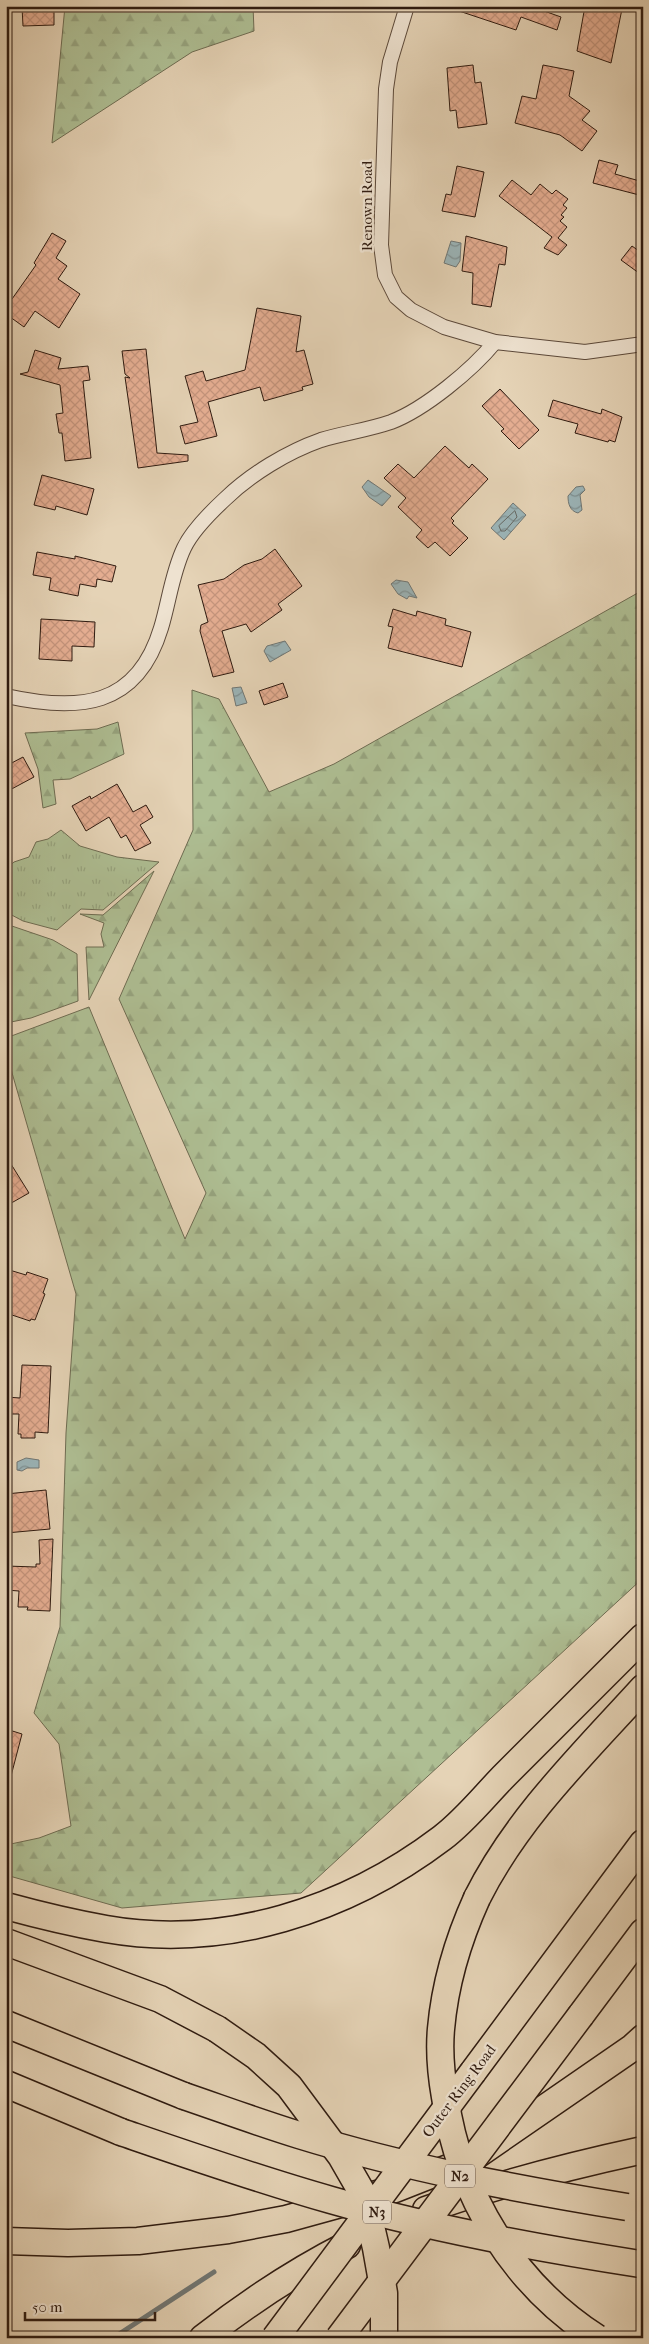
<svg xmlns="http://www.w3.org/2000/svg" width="649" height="2344" font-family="'IM FELL French Canon',serif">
<defs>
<pattern id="grass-tufts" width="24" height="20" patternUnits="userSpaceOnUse" patternTransform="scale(1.25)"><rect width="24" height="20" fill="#aebe93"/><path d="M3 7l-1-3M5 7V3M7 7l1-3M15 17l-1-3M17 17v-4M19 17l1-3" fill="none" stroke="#96a37e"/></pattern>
<pattern id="forest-firs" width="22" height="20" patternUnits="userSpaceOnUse" patternTransform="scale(1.25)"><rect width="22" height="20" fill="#aebe93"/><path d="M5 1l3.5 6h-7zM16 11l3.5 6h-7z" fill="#96a37e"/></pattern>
<pattern id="water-waves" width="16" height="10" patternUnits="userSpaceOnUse" patternTransform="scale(1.25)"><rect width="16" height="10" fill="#9bb5b9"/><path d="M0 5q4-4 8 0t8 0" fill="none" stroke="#7f9295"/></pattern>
<pattern id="building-cross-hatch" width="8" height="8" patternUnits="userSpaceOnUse" patternTransform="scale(1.25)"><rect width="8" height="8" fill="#e4ad91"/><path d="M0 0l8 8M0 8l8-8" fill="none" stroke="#c4947c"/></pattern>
</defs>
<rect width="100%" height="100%" fill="#e5d3b6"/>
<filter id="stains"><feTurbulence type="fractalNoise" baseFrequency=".004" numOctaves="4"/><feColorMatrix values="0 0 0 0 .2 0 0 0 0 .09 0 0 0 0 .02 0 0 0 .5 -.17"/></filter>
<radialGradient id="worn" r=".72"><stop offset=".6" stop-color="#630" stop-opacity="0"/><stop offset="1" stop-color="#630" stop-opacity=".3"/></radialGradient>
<path fill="url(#grass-tufts)" stroke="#6e6c52" d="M61,830L80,846L117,857L159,862L103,910L81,909L57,930L23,921L6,912V869L14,862L29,857L36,842L48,839Z"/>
<g fill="url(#forest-firs)" stroke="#6e6c52">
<path d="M65,6H253L254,31L192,52L52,143Z"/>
<path d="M643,590V1578L301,1893L122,1908L6,1875V1845L39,1838L71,1826L59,1744L34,1713L60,1627L66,1433L76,1294L6,1052V1038L89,1007L185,1239L206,1193L119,999L193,830L192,690L219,699L269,792L334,764Z"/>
<path d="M118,722L124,754L70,779L53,780L56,804L43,808L38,769L25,733L97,729Z"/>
<path d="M154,871L89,1000L86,947H104L101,934L104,923L80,914L103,915Z"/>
<path d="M6,924L53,940L77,954L78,1001L31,1018L6,1023Z"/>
</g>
<g fill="url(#water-waves)" stroke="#707775">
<path d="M451,241L461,243L460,261L456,267L444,263Z"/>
<path d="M368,480L391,496L382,506L369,497L362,487Z"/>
<path d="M583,486L585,490L580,495L582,510L578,513C570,511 568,504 568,496L576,487Z"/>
<path d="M513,503L526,515L504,540L491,528Z"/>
<path d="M396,580L408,582L417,598L409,596L407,599L398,594L391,584Z"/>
<path d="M285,641L291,650L270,662L264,651L267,646Z"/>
<path d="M241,687L247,703L236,706L232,688Z"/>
<path d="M26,1458L39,1460V1468H27L22,1471L17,1470V1462Z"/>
</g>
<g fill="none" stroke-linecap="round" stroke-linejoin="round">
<path stroke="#656864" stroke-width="1" d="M515,511L517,517L505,531H501L499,526Z"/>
<path stroke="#707775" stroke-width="5" d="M113,2338L214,2272"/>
</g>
<g fill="url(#building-cross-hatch)" stroke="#2f1b10">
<path d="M453,6H530L561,17L557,30L521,17L516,30L453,9Z"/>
<path d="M585,6H607L622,9L611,63L577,51Z"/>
<path d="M22,7H54V25L23,26Z"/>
<path d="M473,65L475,83L481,82L487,124L458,128L456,110L450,111L447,68Z"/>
<path d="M543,65L574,71L569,96L590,111L582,120L597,131L582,151L560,135L515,123L522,96L536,99Z"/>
<path d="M599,160L618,165L615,174L643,182V196L593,183Z"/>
<path d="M457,166L484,172L475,217L442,211L446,194L451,195Z"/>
<path d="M512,180L531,195L540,184L552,194L556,190L568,199L563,205L567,208L561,215L564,217L560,221L567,227L558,238L567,245L558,255L544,248L552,237L499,196Z"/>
<path d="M52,233L66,241L56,258L67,266L58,279L80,294L59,328L35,311L24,327L6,314V295L12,299L36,265L34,263Z"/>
<path d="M466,236L507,247L505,265L499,264L491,307L472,304L473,273L462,271Z"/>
<path d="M632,246L643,254V276L621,260Z"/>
<path d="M257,308L301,316L296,352L304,350L313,384L302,387L303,390L264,401L260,387L208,402L217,436L185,444L180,426L198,422L185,376L203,371L206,381L245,370Z"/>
<path d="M146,349L157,453L188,455V461L138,468L125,377L130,378L125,374L122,351Z"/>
<path d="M35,350L61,358L58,369L88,366L90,380L83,381L91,458L65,461L62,433H59L56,414L63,413L60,385L20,374L28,372Z"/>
<path d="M500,389L539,430L519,449L501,431L504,429L482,406Z"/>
<path d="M553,400L601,414L602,409L622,417L615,442L609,440L608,442L575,433L578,424L548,416Z"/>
<path d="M445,446L469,468L472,464L488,479L451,518L454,521L452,523L468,538L450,556L435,542L428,548L416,537L422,530L398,507L406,498L384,478L398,464L414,478Z"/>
<path d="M42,475L94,489L87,515L56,506L55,510L34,505Z"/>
<path d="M275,549L302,586L278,604L282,610L251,632L246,624L222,631L234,672L213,677L200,631L201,625L208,622L198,585L224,579L244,565L262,559Z"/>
<path d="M37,552L75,559V556L116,566L112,582L97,579L96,587L80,584L78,596L49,590L51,578L33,575Z"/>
<path d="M393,609L416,616L417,611L446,619L445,625L471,632L462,667L388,648L393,627L388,626Z"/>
<path d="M41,619L95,622L94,647L72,646V661L39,659Z"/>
<path d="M283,683L288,697L264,705L259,691Z"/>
<path d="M23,757L34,777L6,792V766Z"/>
<path d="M117,784L133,812L146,805L153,817L140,825L151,843L135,851L126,835L121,838L109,817L86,831L72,806L90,796L91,799Z"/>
<path d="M6,1156L29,1193L6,1206Z"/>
<path d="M6,1269L26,1275L27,1272L48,1279L43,1293L45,1294L35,1320L31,1319L30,1321L6,1313Z"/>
<path d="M22,1365L51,1366L48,1433L35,1432V1438H21V1434H18L19,1414H6V1397L20,1398Z"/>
<path d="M46,1490L50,1529L6,1533V1494Z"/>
<path d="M53,1539L50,1611L27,1610L28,1607H18L19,1591L6,1590V1566L36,1567V1564H40L39,1540Z"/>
<path d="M6,1729L22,1734L11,1776L6,1775Z"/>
</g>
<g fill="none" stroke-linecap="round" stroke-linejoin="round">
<defs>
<g id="minor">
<path d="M407,6L390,62L386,89L381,245L385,275L396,297L411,310L444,327L495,342L585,352L643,344"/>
<path d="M6,696C78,712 137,708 161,628C169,602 172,573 184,548C192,531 211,512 225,499C251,474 287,452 321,440C344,433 368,430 391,422C425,409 472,370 495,342"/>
</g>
<g id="motorway">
<path d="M477,1898C517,1818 583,1754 643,1688"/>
<path d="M6,1906C39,1915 72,1923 106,1929C225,1950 347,1910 442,1838C466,1820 486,1794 506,1774C552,1728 597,1683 643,1637"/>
<path d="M6,1942L160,1999L217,2029"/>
<path d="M581,2015L643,1932"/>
<path d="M6,2024L184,2096"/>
<path d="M473,2072L643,1843"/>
<path d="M6,2084L121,2132"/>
<path d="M426,2210C498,2184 569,2166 643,2150"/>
<path d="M6,2241L68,2243L138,2241L228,2230L286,2219L395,2189L471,2159L632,2048L643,2038"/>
<path d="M203,2338C249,2302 296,2271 347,2245"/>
</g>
</defs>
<use href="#minor" stroke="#5c493a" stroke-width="16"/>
<use href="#motorway" stroke="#2f1b10" stroke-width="29"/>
<use href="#minor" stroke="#eee2d0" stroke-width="14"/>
<use href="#motorway" stroke="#e5d3b6" stroke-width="26"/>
<defs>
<g id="motorway-bridge">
<path d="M477,1898C458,1940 445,1983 441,2029C439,2051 441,2074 445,2097C459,2195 513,2284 597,2338"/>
<path d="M217,2029L256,2056L289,2086L341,2156L364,2196L376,2248L384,2293V2338"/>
<path d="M184,2096C222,2109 260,2123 299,2135C406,2168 517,2189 627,2207"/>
<path d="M121,2132C191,2156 260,2180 331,2200C432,2229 536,2248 640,2264"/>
<path d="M275,2338L473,2072"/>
<path d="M339,2338L581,2015"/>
</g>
</defs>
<use href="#motorway-bridge" stroke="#2f1b10" stroke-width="29" stroke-linecap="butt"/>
<use href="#motorway-bridge" stroke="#e5d3b6" stroke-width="26"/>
</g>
<g text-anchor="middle" stroke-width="4.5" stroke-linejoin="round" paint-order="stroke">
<g fill="#eee2d0" stroke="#68574a" stroke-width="1">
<rect x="445" y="2164.5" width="30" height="23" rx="4"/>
<rect x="363" y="2200.5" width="28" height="23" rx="4"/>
</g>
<g font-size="14" font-weight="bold" fill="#2f1b10">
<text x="460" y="2181">N2</text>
<text x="377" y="2217">N3</text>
</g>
<g font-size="15" fill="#2f1b10" stroke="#eee2d0">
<text transform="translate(367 206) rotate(-90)" y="5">Renown Road</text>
<text transform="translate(459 2091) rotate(-53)" y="5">Outer Ring Road</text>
</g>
</g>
<rect width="649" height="2344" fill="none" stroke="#e5d3b6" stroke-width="25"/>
<rect x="8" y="8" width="634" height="2329" fill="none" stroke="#2f1b10" stroke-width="2.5"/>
<rect x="12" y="12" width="624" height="2319" fill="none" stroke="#2f1b10"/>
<path d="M25 2312v8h130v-8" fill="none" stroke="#2f1b10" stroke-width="2.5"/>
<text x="32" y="2312" font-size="15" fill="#2f1b10" stroke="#eee2d0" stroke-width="4" paint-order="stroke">50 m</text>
<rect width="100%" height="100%" filter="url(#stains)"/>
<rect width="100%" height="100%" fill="url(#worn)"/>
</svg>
